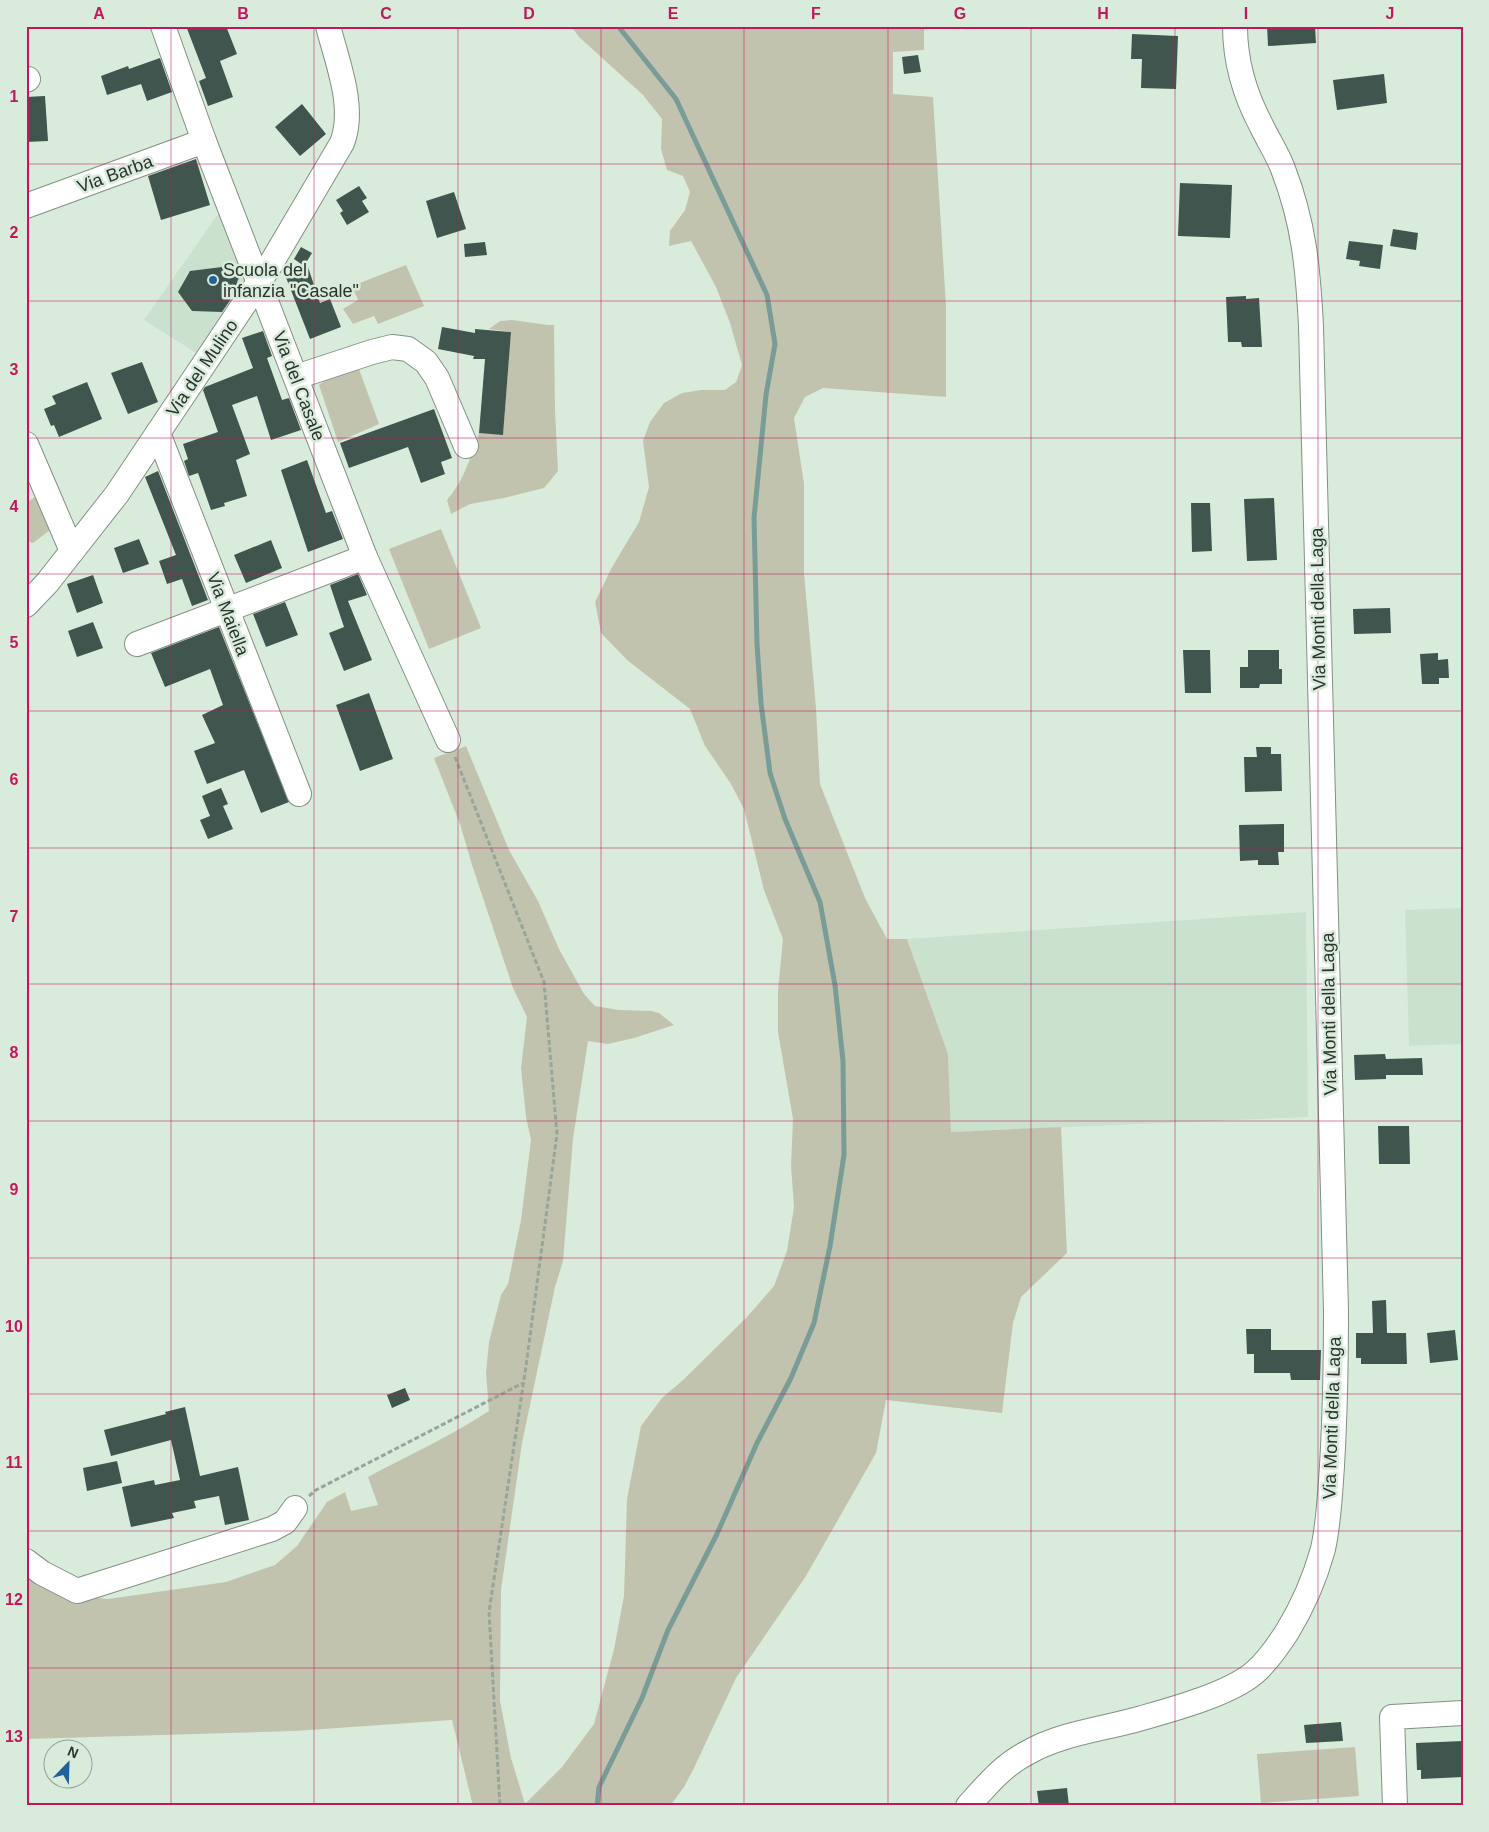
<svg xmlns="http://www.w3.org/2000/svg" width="1489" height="1832" font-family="Arial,sans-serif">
<rect width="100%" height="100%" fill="#d9ecdc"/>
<g fill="#cae2cd">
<path d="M225,204L255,284L204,358L144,320Z"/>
<path d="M1463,908V1044L1409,1046L1405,910Z"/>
<path d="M1306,912L1308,1117L951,1132L948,1054L907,939Z"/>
</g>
<g fill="#c2c3ae">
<path d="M571,26H924V50L893,52V94L933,97L946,306V397L823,388L805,397L794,418L804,484V573L816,708L820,784L865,898L887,939H907L948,1054L951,1132L1061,1127L1067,1253L1021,1297L1013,1323L1002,1413L886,1400L876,1453L806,1576L736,1678L694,1768L684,1787L670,1806H473L452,1720L295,1731L26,1739V1568L66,1595L108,1599L226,1582L275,1565L297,1546L327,1502L345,1492L351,1511L378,1505L368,1477C409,1455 451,1436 489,1411L486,1373L489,1342L501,1295L508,1284L521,1220L531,1140L526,1117L521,1068L527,1017L513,988L473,868L460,824L434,758L466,746L509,850L538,901L559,949L584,994L595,1006L619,1010L651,1011L659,1013L674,1025L634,1038L608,1044L588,1041L573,1139L563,1261L555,1287L522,1443L501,1590L500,1701L511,1758L525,1804L562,1767L594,1724L614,1649L624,1596L627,1499L641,1426L662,1398L683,1380L746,1318L774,1286L787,1251L794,1207L791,1166L793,1119L778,1032V990L783,939L764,890L744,809L731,784L705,746L690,709L627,660L601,633L595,602L611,569L639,522L649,487L643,441L650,422L664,403L682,393L701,390H725L736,382L742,365L730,323L716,287L691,241L669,246L670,231L685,210L690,192L683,176L667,170L661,149L662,119L643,95L579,37Z"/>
<path d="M406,265L424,306L378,324L374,316L353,324L343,309L358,300L352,286Z"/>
<path d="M512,320L548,325H554L555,410L558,471L544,488L504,498L470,504L451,514L447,500C465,479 470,458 479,433L503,434L511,332L489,329L500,321Z"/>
<path d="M356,361L379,424L338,442L319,385L343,365Z"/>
<path d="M44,491L58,524L33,543L26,541V503Z"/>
<path d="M441,529L481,628L429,649L389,549Z"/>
<path d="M1355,1747L1359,1796L1261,1803L1257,1754Z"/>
</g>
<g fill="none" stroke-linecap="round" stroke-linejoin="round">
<path stroke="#7a9c97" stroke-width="5" d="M597,1806L599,1787L642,1698L668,1630L717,1534L757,1443L791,1378L814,1323L830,1246L844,1155L843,1061L835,985L820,902L785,819L770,773L761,703L757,644L754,518L766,395L775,344L767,295L676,99L618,26"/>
</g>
<g fill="#40554d">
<path d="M186,26H226L237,54L220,61L233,97L208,106L199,81L206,78Z"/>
<path d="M1267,26H1315L1316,43L1268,46Z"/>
<path d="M1132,34L1178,36L1176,89L1141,88L1142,59H1131Z"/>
<path d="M918,55L921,72L904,74L902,57Z"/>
<path d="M160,58L172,92L147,101L141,84L107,95L101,76L128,66L129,69Z"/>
<path d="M1384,74L1387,103L1337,110L1333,80Z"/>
<path d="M45,96L48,141L26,142V97Z"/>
<path d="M302,104L326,134L300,156L275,127Z"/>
<path d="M196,159L210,205L161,220L148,176Z"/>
<path d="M1180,183L1232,185L1230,238L1178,236Z"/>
<path d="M359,186L367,198L362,201L369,212L347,225L340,213L343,211L336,200Z"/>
<path d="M454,192L466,229L437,238L426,201Z"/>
<path d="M1393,229L1418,233L1416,250L1390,246Z"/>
<path d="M1349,241L1383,245L1380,269L1359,266L1360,261L1346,259Z"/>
<path d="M485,242L487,255L465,257L464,244Z"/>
<path d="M301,247L312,253L304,266L294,259Z"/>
<path d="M230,263L238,267L241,274L237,282L240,286L222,312L192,311L178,292L190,271L222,267Z"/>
<path d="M308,267L320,303L330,299L341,327L310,339L285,275Z"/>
<path d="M1246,296V299L1259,298L1262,347H1242L1241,342H1228L1226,297Z"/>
<path d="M442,327L475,333V329L511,332L503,435L479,433L485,359H473L474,356L438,349Z"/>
<path d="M263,331L272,356L267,358L282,400L289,398L301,430L271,440L257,396L232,405L250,454L236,460L247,496L224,503L225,506L211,510L198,473L189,476L184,461L188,459L183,444L218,432L203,390L205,387L253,368L242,338Z"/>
<path d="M142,362L158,402L128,414L111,373Z"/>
<path d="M87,382L102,419L59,437L54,425L51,426L44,409L56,404L52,396Z"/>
<path d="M434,409L452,458L441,462L445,474L421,483L408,447L349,468L340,443Z"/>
<path d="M307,460L326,513L332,511L343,539L308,552L281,470Z"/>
<path d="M158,471L208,600L192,606L182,579L167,584L159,561L176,555L145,477Z"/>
<path d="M1274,498L1277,560L1247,561L1244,499Z"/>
<path d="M1191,503H1210L1212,551L1192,552Z"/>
<path d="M139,539L149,564L123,573L114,548Z"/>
<path d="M271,540L282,568L246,583L234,555Z"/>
<path d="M358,574L367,595L348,601L372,660L344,671L329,633L344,627L330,585Z"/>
<path d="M93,575L103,603L77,613L67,584Z"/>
<path d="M285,602L298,635L266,647L253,614Z"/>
<path d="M1390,608L1391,633L1354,634L1353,609Z"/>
<path d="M93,622L103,648L77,657L68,631Z"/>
<path d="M219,627L289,802L261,813L244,770L207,784L194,751L215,743L202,715L223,705L210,669L165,687L151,653Z"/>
<path d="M1183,650H1210L1211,693H1185Z"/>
<path d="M1248,650H1279V669H1282V684H1260L1259,688H1240V667H1248Z"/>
<path d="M1438,653V660L1448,659L1449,678H1439V684H1422L1420,654Z"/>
<path d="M369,693L393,759L360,771L336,705Z"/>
<path d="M1256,747H1271V754H1281L1282,791L1245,792L1244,757H1257Z"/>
<path d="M221,788L228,804L223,806L233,829L208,839L200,820L210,816L202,796Z"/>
<path d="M1284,824V852H1278L1279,865H1258V860L1240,861L1239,825Z"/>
<path d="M1385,1054L1386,1059L1422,1058L1423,1075H1386V1079L1355,1080L1354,1055Z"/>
<path d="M1378,1126H1409L1410,1164H1379Z"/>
<path d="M1386,1300L1387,1333H1406L1407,1364H1361V1358H1356V1333H1373L1372,1301Z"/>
<path d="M1246,1329H1271V1350H1321L1320,1380H1291L1290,1373H1254V1354H1247Z"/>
<path d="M1455,1330L1458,1360L1430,1363L1427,1333Z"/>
<path d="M405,1388L410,1400L392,1408L387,1395Z"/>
<path d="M185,1407L200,1476L238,1467L249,1520L225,1525L219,1496L194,1501L196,1508L172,1513L174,1518L131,1527L122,1487L154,1480L155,1485L180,1480L171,1440L111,1456L104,1430L166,1414L165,1412Z"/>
<path d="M117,1461L122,1483L87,1491L83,1468Z"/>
<path d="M1341,1722L1343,1741L1306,1743L1304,1725Z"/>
<path d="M1463,1741V1777L1421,1779V1770H1417L1416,1743Z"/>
<path d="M1067,1788L1069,1806H1039L1037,1791Z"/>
</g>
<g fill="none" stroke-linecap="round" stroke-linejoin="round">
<defs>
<g id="minor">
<path d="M163,26L204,141L365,557L448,740"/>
<path d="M26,80L28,79"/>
<path d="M26,206L204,141"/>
<path d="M296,377L372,352L392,347L408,349L426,362L437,378L466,446"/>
<path d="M158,433L299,794"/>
<path d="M26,444L72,551"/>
<path d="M26,605L47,583L117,494L269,267L342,143C356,107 337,62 328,26"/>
<path d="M137,644L365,557"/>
<path d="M26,1561L42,1573L77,1591L272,1529L285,1522L295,1508"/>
<path d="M968,1806C986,1786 1003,1765 1027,1753C1061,1733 1105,1729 1142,1718C1174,1709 1229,1694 1254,1673C1267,1662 1278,1646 1287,1632C1303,1606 1315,1578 1323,1549C1329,1522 1330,1494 1332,1466C1335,1414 1336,1363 1336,1311L1311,326C1308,269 1304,223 1283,169C1277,153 1268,140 1261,125C1244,93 1235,62 1235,26"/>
<path d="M1395,1806L1392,1717L1463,1713"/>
</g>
</defs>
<use href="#minor" stroke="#809182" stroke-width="26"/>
<g stroke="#97a699" stroke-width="3" stroke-dasharray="5 2.5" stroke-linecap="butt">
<path d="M455,757L544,982L557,1134L526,1366L489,1612L500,1806"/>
<path d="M309,1496L316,1490L523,1383"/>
</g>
<use href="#minor" stroke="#fff" stroke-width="24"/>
</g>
<path fill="none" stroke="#c2185b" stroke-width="1" stroke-opacity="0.55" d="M171,26V1806M314,26V1806M458,26V1806M601,26V1806M744,26V1806M888,26V1806M1031,26V1806M1175,26V1806M1318,26V1806M26,164H1463M26,301H1463M26,438H1463M26,574H1463M26,711H1463M26,848H1463M26,984H1463M26,1121H1463M26,1258H1463M26,1394H1463M26,1531H1463M26,1668H1463"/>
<circle fill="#216398" stroke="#d9ecdc" stroke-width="2" cx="213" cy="280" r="5"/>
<g text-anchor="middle" stroke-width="5" stroke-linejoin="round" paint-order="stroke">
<g font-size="18" fill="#2c332d" stroke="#d9ecdc">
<text transform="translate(115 174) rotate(-20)" y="6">Via Barba</text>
<text transform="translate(202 368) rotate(-56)" y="6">Via del Mulino</text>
<text transform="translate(299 386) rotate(69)" y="6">Via del Casale</text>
<text transform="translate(1318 609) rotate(-91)" y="6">Via Monti della Laga</text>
<text transform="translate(228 614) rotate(69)" y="6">Via Maiella</text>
<text transform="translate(1329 1014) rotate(-91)" y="6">Via Monti della Laga</text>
<text transform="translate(1332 1418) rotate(-88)" y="6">Via Monti della Laga</text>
</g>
<g font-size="18" fill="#2c332d" stroke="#d9ecdc" text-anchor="start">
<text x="223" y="276">Scuola del<tspan x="223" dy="21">infanzia "Casale"</tspan></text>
</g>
</g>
<rect width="1489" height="1832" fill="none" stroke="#d9ecdc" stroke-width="55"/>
<g transform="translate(68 1764) rotate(23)"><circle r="24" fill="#d9ecdc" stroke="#94a296"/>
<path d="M0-4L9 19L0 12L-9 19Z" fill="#216398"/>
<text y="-8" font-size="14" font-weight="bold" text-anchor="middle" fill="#2c332d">N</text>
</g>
<rect x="28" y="28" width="1434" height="1776" fill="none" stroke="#c2185b" stroke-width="2"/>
<g font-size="16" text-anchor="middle" font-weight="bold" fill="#c2185b">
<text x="99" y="19">A</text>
<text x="243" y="19">B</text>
<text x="386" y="19">C</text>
<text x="529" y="19">D</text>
<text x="673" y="19">E</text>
<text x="816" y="19">F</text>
<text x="960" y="19">G</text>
<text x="1103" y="19">H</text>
<text x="1246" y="19">I</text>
<text x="1390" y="19">J</text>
<text x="14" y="102">1</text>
<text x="14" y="238">2</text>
<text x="14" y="375">3</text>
<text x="14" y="512">4</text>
<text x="14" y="648">5</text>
<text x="14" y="785">6</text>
<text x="14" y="922">7</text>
<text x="14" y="1058">8</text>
<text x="14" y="1195">9</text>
<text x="14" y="1332">10</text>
<text x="14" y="1468">11</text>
<text x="14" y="1605">12</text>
<text x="14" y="1742">13</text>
</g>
</svg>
